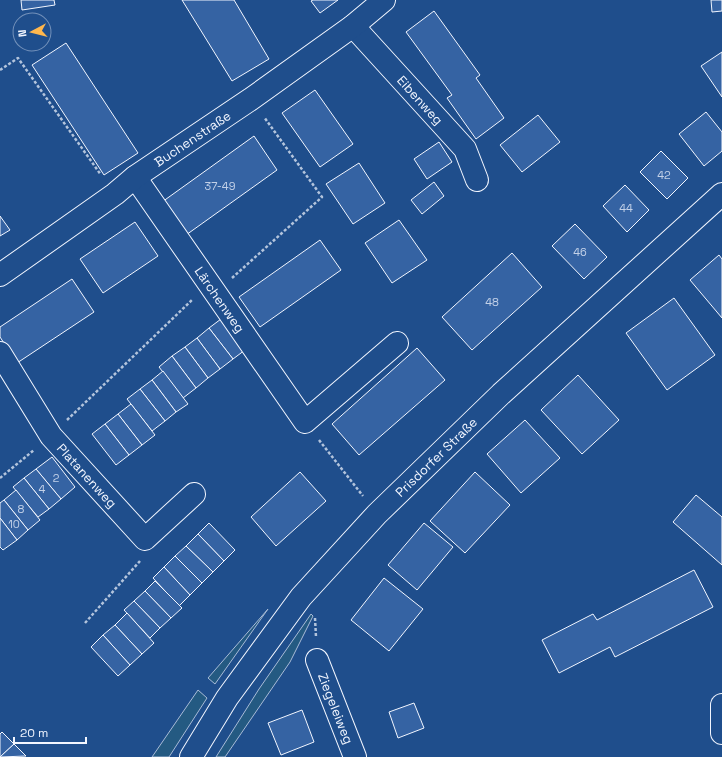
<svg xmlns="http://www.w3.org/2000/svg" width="722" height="757" font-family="'Space Grotesk',sans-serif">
<rect width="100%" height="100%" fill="#1f4e8c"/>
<g fill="#245a82" stroke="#a8bbd7">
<path d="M268,609L215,684L208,678Z"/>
<path d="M311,614L313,616L290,662L225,757H216L259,689Z"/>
<path d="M198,690L207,698L169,757H152Z"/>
</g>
<g fill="#3563a3" stroke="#f2f6ff">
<path d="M21,0H54L55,5L22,10Z"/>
<path d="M182,0H234L269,59L232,81Z"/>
<path d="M313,0H338L320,13L311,1Z"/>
<path d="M711,0H722V11L712,12Z"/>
<path d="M434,11L480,75L476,78L504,118L476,139L447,98L452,95L406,32Z"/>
<path d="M66,43L138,153L104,175L32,65Z"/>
<path d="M722,52V97L701,66Z"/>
<path d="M315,90L353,144L320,167L282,113Z"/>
<path d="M706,112L722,132V151L704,166L679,134Z"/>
<path d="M538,115L560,142L522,172L500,145Z"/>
<path d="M254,136L277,170L186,235L162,202Z"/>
<path d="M439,142L452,162L427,179L414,159Z"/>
<path d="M661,151L688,178L667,199L640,172Z"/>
<path d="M359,163L385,203L353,224L326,184Z"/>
<path d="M434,182L444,196L422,214L411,200Z"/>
<path d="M625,185L649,210L627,232L603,206Z"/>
<path d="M0,216L10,230L0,236Z"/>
<path d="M399,220L427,260L392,283L365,243Z"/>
<path d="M135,222L158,256L103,293L80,259Z"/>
<path d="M575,224L607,257L584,279L552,246Z"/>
<path d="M320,240L341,270L260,327L239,297Z"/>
<path d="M512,253L542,287L472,350L442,317Z"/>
<path d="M719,255L722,259V318L690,280Z"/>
<path d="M72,279L94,312L17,363L0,337V327Z"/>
<path d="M674,298L715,355L667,390L626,333Z"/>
<path d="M221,319L245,350L233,359L209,328Z"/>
<path d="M209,328L233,359L220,369L197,338Z"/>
<path d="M197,338L220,369L208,378L185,347Z"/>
<path d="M185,347L208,378L196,388L172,356Z"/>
<path d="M417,348L445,380L359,455L332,424Z"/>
<path d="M172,356L196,388L183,398L159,367Z"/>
<path d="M163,371L188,404L176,412L152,380Z"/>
<path d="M578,375L619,420L582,454L541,410Z"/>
<path d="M152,380L176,412L165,421L140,389Z"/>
<path d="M140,389L165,421L152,431L127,399Z"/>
<path d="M131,404L155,435L142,445L118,414Z"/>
<path d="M118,414L142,445L129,455L105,424Z"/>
<path d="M525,420L560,458L521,493L487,454Z"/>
<path d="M105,424L129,455L116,465L92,434Z"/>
<path d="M52,457L75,487L61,499L36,469Z"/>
<path d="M36,469L61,499L49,509L24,478Z"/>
<path d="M300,472L326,501L276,546L251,517Z"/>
<path d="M475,472L510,505L465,553L430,521Z"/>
<path d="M24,478L49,509L38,517L13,487Z"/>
<path d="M16,490L40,520L28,530L4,500Z"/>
<path d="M696,495L722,517V565L673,522Z"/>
<path d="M4,500L28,530L17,540L0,518V503Z"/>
<path d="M0,518L17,540L3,550L0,547Z"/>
<path d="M209,523L235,550L224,561L198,534Z"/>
<path d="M424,523L453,547L417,590L388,565Z"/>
<path d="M198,534L224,561L213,572L186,546Z"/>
<path d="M186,546L213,572L202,583L175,556Z"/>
<path d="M175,556L202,583L190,595L164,567Z"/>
<path d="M164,567L190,595L179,606L153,578Z"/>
<path d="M694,570L713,607L615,657L610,647L559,673L542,640L593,614L597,620Z"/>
<path d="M384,578L423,609L389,651L351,620Z"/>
<path d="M155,581L182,608L171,618L145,591Z"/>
<path d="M145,591L171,618L160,628L134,601Z"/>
<path d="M134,601L160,628L150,638L124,610Z"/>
<path d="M127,613L154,643L142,654L115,625Z"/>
<path d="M115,625L142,654L130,665L103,635Z"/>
<path d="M103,635L130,665L118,676L91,647Z"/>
<path d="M414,703L424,728L398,738L389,712Z"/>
<path d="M302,710L314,742L281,755L268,723Z"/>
<path d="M2,732L14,744L0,757V734Z"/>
<path d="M14,744L26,756L0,757Z"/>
</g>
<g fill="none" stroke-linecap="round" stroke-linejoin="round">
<defs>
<g id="street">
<path id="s1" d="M353,26L465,149L477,180"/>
<path id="s2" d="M135,177L305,422L397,343"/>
<path id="s3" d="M0,275L115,194L135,177L251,99L353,26L384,0"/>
<path id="s4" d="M0,353L51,436L145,539L194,494"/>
<path id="s5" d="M317,660L355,757"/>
<path d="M722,705V733"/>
</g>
<g id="secondary">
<path id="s6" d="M191,757L227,698L301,597L377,514L501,394L722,194"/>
</g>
</defs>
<use href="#street" stroke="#f2f6ff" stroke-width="24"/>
<use href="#secondary" stroke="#f2f6ff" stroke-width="24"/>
<g stroke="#b3c4dc" stroke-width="2.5" stroke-dasharray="3 2" stroke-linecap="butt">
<path d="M0,70L18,58L101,175"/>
<path d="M232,278L322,197L264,117"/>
<path d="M67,420L192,300"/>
<path d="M319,440L363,496"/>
<path d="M0,478L34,450"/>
<path d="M315,618L316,637"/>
<path d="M85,623L140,561"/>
</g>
<use href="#street" stroke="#1f4e8c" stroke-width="22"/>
<use href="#secondary" stroke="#1f4e8c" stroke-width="22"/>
</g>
<g text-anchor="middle" stroke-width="3" stroke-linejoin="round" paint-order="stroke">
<g font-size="11" fill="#c3d1e8">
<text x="664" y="179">42</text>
<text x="220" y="190">37-49</text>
<text x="626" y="212">44</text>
<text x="580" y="256">46</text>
<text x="492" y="306">48</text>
<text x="56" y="482">2</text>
<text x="42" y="493">4</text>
<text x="21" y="513">8</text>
<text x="14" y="528">10</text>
</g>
<g font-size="13" fill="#f2f6ff" stroke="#1f4e8c">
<text dy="5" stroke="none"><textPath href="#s1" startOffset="100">Eibenweg</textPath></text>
<text dy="5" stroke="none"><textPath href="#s3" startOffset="236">Buchenstraße</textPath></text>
<text dy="5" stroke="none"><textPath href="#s2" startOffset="149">Lärchenweg</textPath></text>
<text dy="5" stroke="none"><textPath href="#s6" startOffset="389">Prisdorfer Straße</textPath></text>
<text dy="5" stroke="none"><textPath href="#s4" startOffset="151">Platanenweg</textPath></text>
<text dy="5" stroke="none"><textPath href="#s5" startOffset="52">Ziegeleiweg</textPath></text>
</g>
</g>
<g transform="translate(32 32) rotate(263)"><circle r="19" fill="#1f4e8c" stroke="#7391ba"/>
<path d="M0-3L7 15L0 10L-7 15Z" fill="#ffb74d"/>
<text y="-6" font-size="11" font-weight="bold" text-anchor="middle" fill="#f2f6ff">N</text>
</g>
<path d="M14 737v6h72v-6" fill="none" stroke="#f2f6ff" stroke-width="2"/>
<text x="20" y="737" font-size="12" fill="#f2f6ff" stroke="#1f4e8c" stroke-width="3" paint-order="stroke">20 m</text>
</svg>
